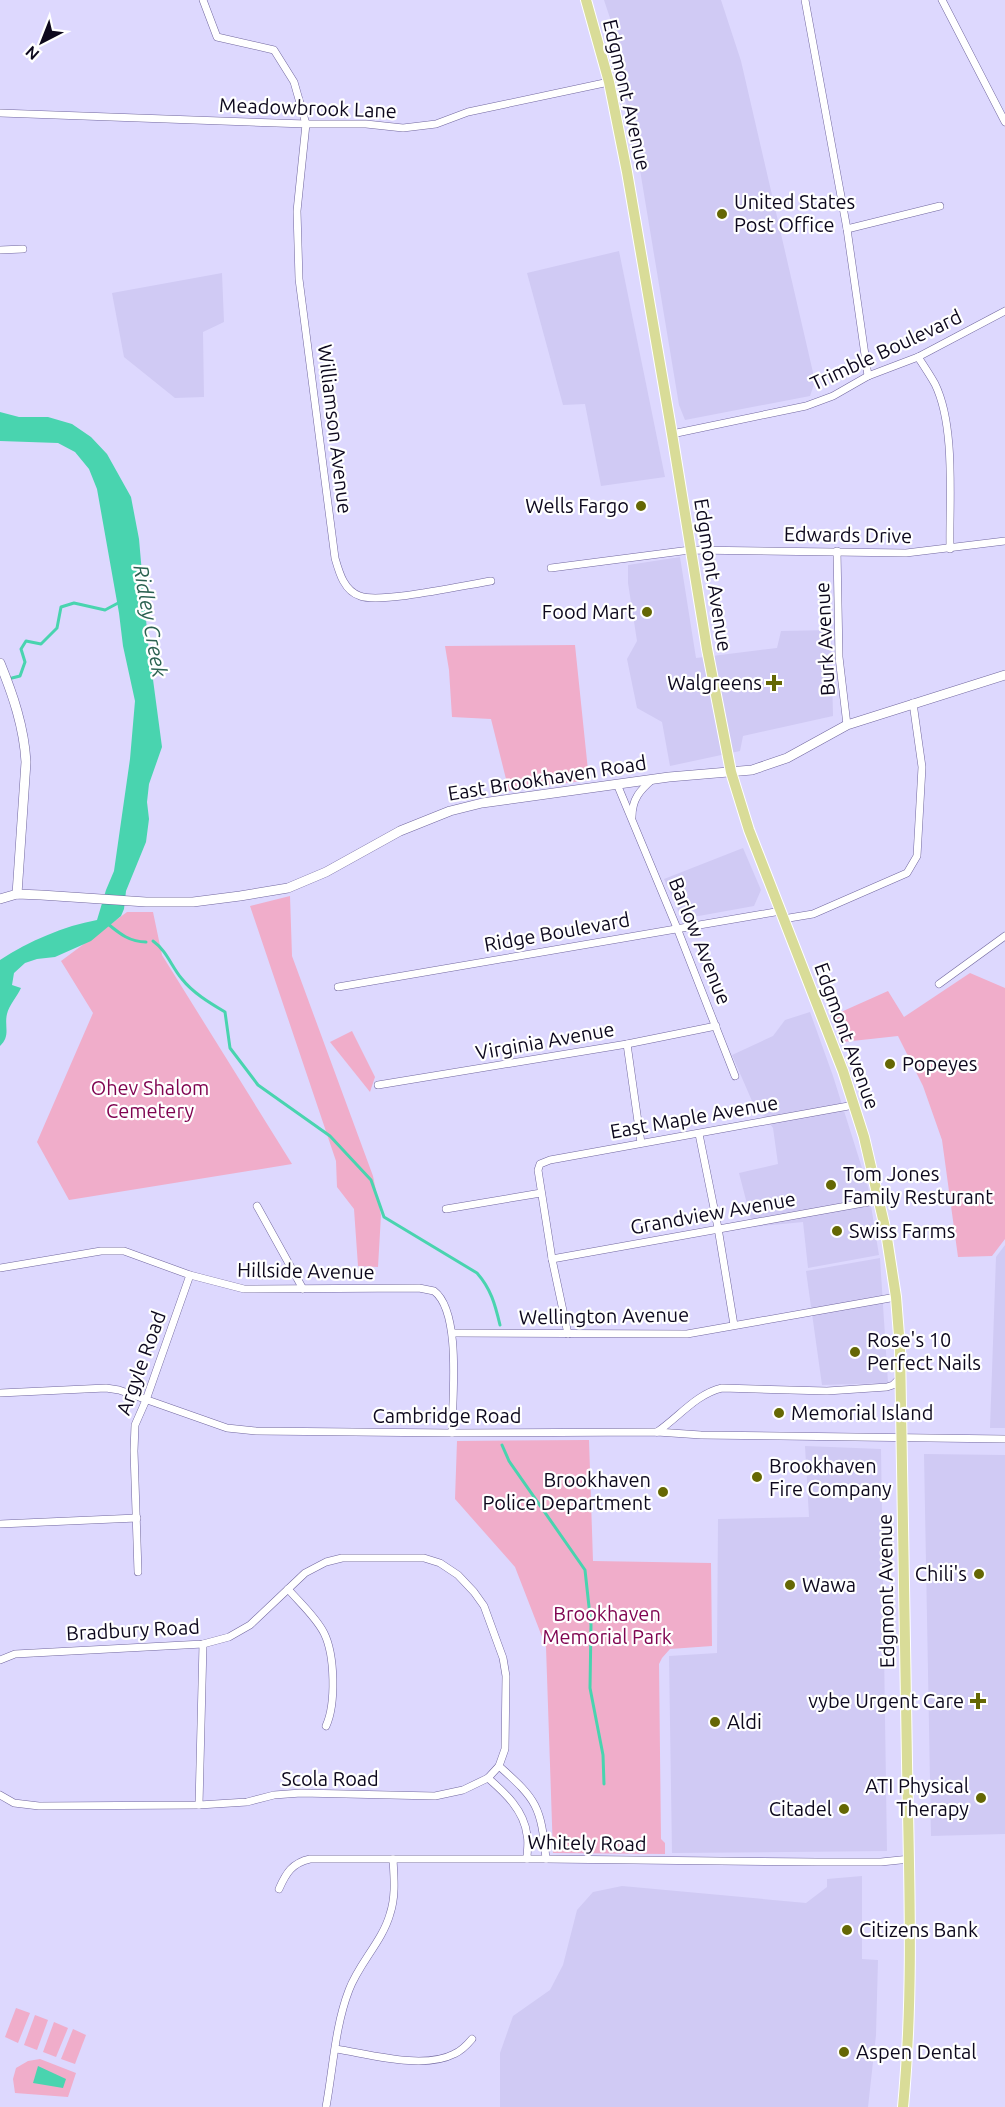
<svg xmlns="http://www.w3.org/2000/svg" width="1005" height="2107" font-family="Ubuntu,sans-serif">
<rect width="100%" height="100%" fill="#ddd8fe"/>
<g fill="#d0caf4">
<path d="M604,0H721L741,61L815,381L810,396L685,420L679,405L638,158L616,59L610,18Z"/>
<path d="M619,251L665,477L601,486L585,404L563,405L527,273Z"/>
<path d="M222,273L224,322L203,332L204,397L175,398L124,357L112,293Z"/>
<path d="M680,557L696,658L777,648L781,631L831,630L833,716L743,736L740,751L670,766L662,722L637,708L627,659L637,641L628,583V565Z"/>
<path d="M743,848L761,890L754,906L682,919L664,879Z"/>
<path d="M810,1012L833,1076L868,1187L879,1255L808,1268L803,1222L753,1227L739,1173L778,1164L773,1128L752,1101L732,1055L773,1036L785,1020Z"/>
<path d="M1005,1245V1428H990L996,1257Z"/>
<path d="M880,1258L888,1383L822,1385L806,1271Z"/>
<path d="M805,1446L881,1449L887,1851L672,1853L669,1656L717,1653L718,1519L809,1517Z"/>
<path d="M924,1454L1005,1455V1834L931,1836Z"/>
<path d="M862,1876V1959L878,1960L876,2035L868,2107H500V2053L513,2016L550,1990L563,1965L577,1910L593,1892L622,1886L806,1903L827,1887V1879Z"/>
</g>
<g fill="#f0adca">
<path d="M575,645L589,780L509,791L491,719L452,717L449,670L445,646Z"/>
<path d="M290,896L292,956L373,1176L381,1215L378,1267L358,1266L354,1209L337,1187L336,1161L250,906Z"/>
<path d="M127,912H153L162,955L292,1164L69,1200L37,1142L93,1013L61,961Z"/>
<path d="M970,973L1005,988V1239L992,1256L958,1257L942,1140L923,1086L898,1036L843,1042L832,1016L888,991L904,1017Z"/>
<path d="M352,1031L375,1077L370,1092L330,1042Z"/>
<path d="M589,1440L593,1561L711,1563L712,1646L670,1649L662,1658L659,1664L661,1839L665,1843V1854L553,1853L546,1647L515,1567L455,1499L457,1441Z"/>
<path d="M16,2008L30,2013L18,2043L5,2037Z"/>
<path d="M35,2015L48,2020L37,2050L24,2045Z"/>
<path d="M54,2022L68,2028L56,2057L43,2052Z"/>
<path d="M73,2029L86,2035L75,2064L61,2059Z"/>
<path d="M40,2059L76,2073L68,2097L15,2093L13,2079L16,2068L28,2061Z"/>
</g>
<g fill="#49d4af">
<path d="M0,412L19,417H48L72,424L91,437L107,454L131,497L139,539L148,642L162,747L149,784L147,802L149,819L146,842L126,891L124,909L121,916L91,941L55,957L37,959L25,963L14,973L12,985L21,988C17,997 9,1005 7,1014C4,1026 11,1036 0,1046V960C29,941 64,926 97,920L106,890L114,871L130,759L135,701L123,646L119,613L97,489L89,469L75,452L58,443L0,441Z"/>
<path d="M38,2066L66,2079L63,2088L33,2083Z"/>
</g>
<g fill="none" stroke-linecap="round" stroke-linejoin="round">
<g stroke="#49d4af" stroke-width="3">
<path d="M12,678L20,676L25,662L21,649L26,641L41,644L57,628L61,607L74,603L105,610L120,602"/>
<path d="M108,924C120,934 130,942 146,942"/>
<path d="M153,941C167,951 171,966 182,979C193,993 210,1003 225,1012L230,1048L258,1085L330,1136L371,1180L384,1217L477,1273C491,1289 495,1304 500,1325"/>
<path d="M502,1445L509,1461L585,1570L591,1625L590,1688L603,1755L604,1784"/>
</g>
<defs>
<g id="street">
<path d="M203,0L217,37L274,50L294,82L306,124L297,211L299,279L335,558C339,572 344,591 360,596C380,604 465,585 491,581"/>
<path d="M805,0L847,229L868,376"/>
<path d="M942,0L1005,122"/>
<path d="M0,113L306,124H366L403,128L436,124L468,112L609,82"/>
<path d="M847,229L940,206"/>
<path d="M0,250L23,249"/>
<path d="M918,357C924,366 930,375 935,384C956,427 949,501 950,549"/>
<path d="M672,434L806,406L833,396L868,376L918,357L1005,311"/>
<path d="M837,551L839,657L847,725"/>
<path d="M551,568L690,550L906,553L1005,541"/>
<path d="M617,784L677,928L735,1076"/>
<path d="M632,817C632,799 640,790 653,779"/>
<path d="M783,919L813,914L907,873L917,856L922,767L913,703"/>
<path d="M939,984L1005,936"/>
<path d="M338,987L781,911"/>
<path d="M627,1044L641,1143"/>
<path d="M378,1085L627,1044L716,1026"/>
<path d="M699,1134L718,1228L734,1325"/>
<path d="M257,1206L303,1289"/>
<path d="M446,1209L541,1193"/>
<path d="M552,1259L880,1200"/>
<path d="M0,1268L101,1251H124L190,1275L244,1289L419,1288L434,1291C462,1312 452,1400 452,1433"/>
<path d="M453,1333L687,1334L896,1297"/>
<path d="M568,1334L552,1259L538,1170L540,1164L550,1160L854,1105"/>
<path d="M0,1393L106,1388L119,1390L227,1428L256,1431L452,1433L657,1432L701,1435L1005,1439"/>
<path d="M657,1432C679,1417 696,1394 722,1388L827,1391L887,1387L893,1385L900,1378"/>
<path d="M0,1524L137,1518"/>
<path d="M138,1572L134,1451L135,1425L146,1400L190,1275"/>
<path d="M288,1589C300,1603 316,1617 324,1633C335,1655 336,1704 326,1726"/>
<path d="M0,1660L15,1654L203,1644L229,1637L250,1625L305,1573L326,1562L342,1558H424L440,1563L458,1575L474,1592L484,1606L503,1658L506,1676L505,1749L499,1766L488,1778L463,1790L435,1796L301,1793L274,1795L247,1802L199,1805L39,1806L14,1803L0,1795"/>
<path d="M499,1766C537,1800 541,1806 546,1859"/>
<path d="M488,1778C505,1793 524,1810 527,1835C529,1842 527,1851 527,1859"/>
<path d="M199,1805L203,1644"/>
<path d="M279,1889C286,1873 292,1863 310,1859H546L817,1862H881L910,1859"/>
<path d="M336,2049C369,2054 423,2070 454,2054C461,2051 467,2045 472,2039"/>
<path d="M326,2107C333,2069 335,2026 349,1990C359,1963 382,1942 390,1914C396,1896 394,1877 393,1859"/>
</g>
<g id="secondary">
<path d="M0,663C13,695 24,727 26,762L17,894"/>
<path d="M0,899L17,894L41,895L146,902H193L240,896L288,888L326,872L400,831L450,811L482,803L669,777L752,770L787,758L847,725L1005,675"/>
</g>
<path id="primary" d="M586,0L609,82L627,172L672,434L707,649L731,772L749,830L843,1071L864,1137L886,1232L896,1297L900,1348C903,1486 904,1624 907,1762C909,1877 914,1992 903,2107"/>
</defs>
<use href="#street" stroke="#71679f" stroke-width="8"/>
<use href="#secondary" stroke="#71679f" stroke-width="10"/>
<use href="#primary" stroke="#fff" stroke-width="12"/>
<use href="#street" stroke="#fff" stroke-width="7"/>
<use href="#secondary" stroke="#fff" stroke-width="9"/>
<use href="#primary" stroke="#d9dc98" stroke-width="10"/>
</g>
<g fill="#656704" stroke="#fff" stroke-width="2">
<circle cx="722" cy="214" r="6"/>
<circle cx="641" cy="506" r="6"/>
<circle cx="647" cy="612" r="6"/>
<path d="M771 674h6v6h6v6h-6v6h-6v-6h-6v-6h6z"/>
<circle cx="890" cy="1064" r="6"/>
<circle cx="831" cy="1185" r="6"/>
<circle cx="837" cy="1231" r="6"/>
<circle cx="855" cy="1352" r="6"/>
<circle cx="779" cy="1413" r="6"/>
<circle cx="757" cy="1477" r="6"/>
<circle cx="663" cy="1492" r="6"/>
<circle cx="979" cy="1574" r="6"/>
<circle cx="790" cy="1585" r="6"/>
<path d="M975 1692h6v6h6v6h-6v6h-6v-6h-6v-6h6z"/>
<circle cx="715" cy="1722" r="6"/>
<circle cx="981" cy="1798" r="6"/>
<circle cx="844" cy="1809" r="6"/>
<circle cx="847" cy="1930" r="6"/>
<circle cx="844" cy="2052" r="6"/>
</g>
<g text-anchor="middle" stroke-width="4.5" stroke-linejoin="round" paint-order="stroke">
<g font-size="20" fill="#0d081d" stroke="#fff">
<text transform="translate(627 95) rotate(77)" y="7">Edgmont Avenue</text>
<text transform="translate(308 108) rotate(2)" y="7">Meadowbrook Lane</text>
<text transform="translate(886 350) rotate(-25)" y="7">Trimble Boulevard</text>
<text transform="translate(335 429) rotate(83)" y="7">Williamson Avenue</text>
<text transform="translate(848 535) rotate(1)" y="7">Edwards Drive</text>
<text transform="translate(713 575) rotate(81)" y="7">Edgmont Avenue</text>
<text transform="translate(825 639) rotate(-93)" y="7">Burk Avenue</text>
<text transform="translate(547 778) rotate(-9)" y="7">East Brookhaven Road</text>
<text transform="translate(557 932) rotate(-10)" y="7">Ridge Boulevard</text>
<text transform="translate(700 941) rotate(68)" y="7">Barlow Avenue</text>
<text transform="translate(847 1036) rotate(70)" y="7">Edgmont Avenue</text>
<text transform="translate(545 1041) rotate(-10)" y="7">Virginia Avenue</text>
<text transform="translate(694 1117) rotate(-10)" y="7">East Maple Avenue</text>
<text transform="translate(713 1213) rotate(-10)" y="7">Grandview Avenue</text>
<text transform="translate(306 1271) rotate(1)" y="7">Hillside Avenue</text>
<text transform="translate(604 1316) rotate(-1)" y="7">Wellington Avenue</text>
<text transform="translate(141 1363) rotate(-70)" y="7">Argyle Road</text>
<text x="447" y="1423">Cambridge Road</text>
<text transform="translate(886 1591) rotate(-91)" y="7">Edgmont Avenue</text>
<text transform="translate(133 1630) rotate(-3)" y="7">Bradbury Road</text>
<text x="330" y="1786">Scola Road</text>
<text transform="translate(587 1843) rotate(1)" y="7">Whitely Road</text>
</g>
<g font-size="20" fill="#0d081d" stroke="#fff" text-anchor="start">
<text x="734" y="209">United States<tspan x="734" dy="23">Post Office</tspan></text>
<text x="629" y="513" text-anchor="end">Wells Fargo</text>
<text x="635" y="619" text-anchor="end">Food Mart</text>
<text x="762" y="690" text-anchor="end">Walgreens</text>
<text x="902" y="1071">Popeyes</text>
<text x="843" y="1181">Tom Jones<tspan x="843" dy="23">Family Resturant</tspan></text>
<text x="849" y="1238">Swiss Farms</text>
<text x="867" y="1347">Rose's 10<tspan x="867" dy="23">Perfect Nails</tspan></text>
<text x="791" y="1420">Memorial Island</text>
<text x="769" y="1473">Brookhaven<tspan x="769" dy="23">Fire Company</tspan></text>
<text x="651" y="1487" text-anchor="end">Brookhaven<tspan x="651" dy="23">Police Department</tspan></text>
<text x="967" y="1581" text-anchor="end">Chili's</text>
<text x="802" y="1592">Wawa</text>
<text x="964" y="1708" text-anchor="end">vybe Urgent Care</text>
<text x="727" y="1729">Aldi</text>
<text x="969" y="1793" text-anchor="end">ATI Physical<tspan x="969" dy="23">Therapy</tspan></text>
<text x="832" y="1816" text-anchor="end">Citadel</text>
<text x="859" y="1937">Citizens Bank</text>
<text x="856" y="2059">Aspen Dental</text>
</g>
<g font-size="20" fill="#7f0350" stroke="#fff">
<text x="150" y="1095">Ohev Shalom<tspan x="150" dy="23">Cemetery</tspan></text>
<text x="607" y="1621">Brookhaven<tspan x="607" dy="23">Memorial Park</tspan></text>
</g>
<g font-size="21" font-style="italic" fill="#2c6252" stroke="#fff">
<text transform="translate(150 621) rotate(80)" y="7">Ridley Creek</text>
</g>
</g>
<g transform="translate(42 42) rotate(222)" stroke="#ffffff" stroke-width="4.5" paint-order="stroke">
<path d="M0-4.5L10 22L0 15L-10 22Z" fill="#0d081d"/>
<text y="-9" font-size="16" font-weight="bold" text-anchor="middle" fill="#0d081d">N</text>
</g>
</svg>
